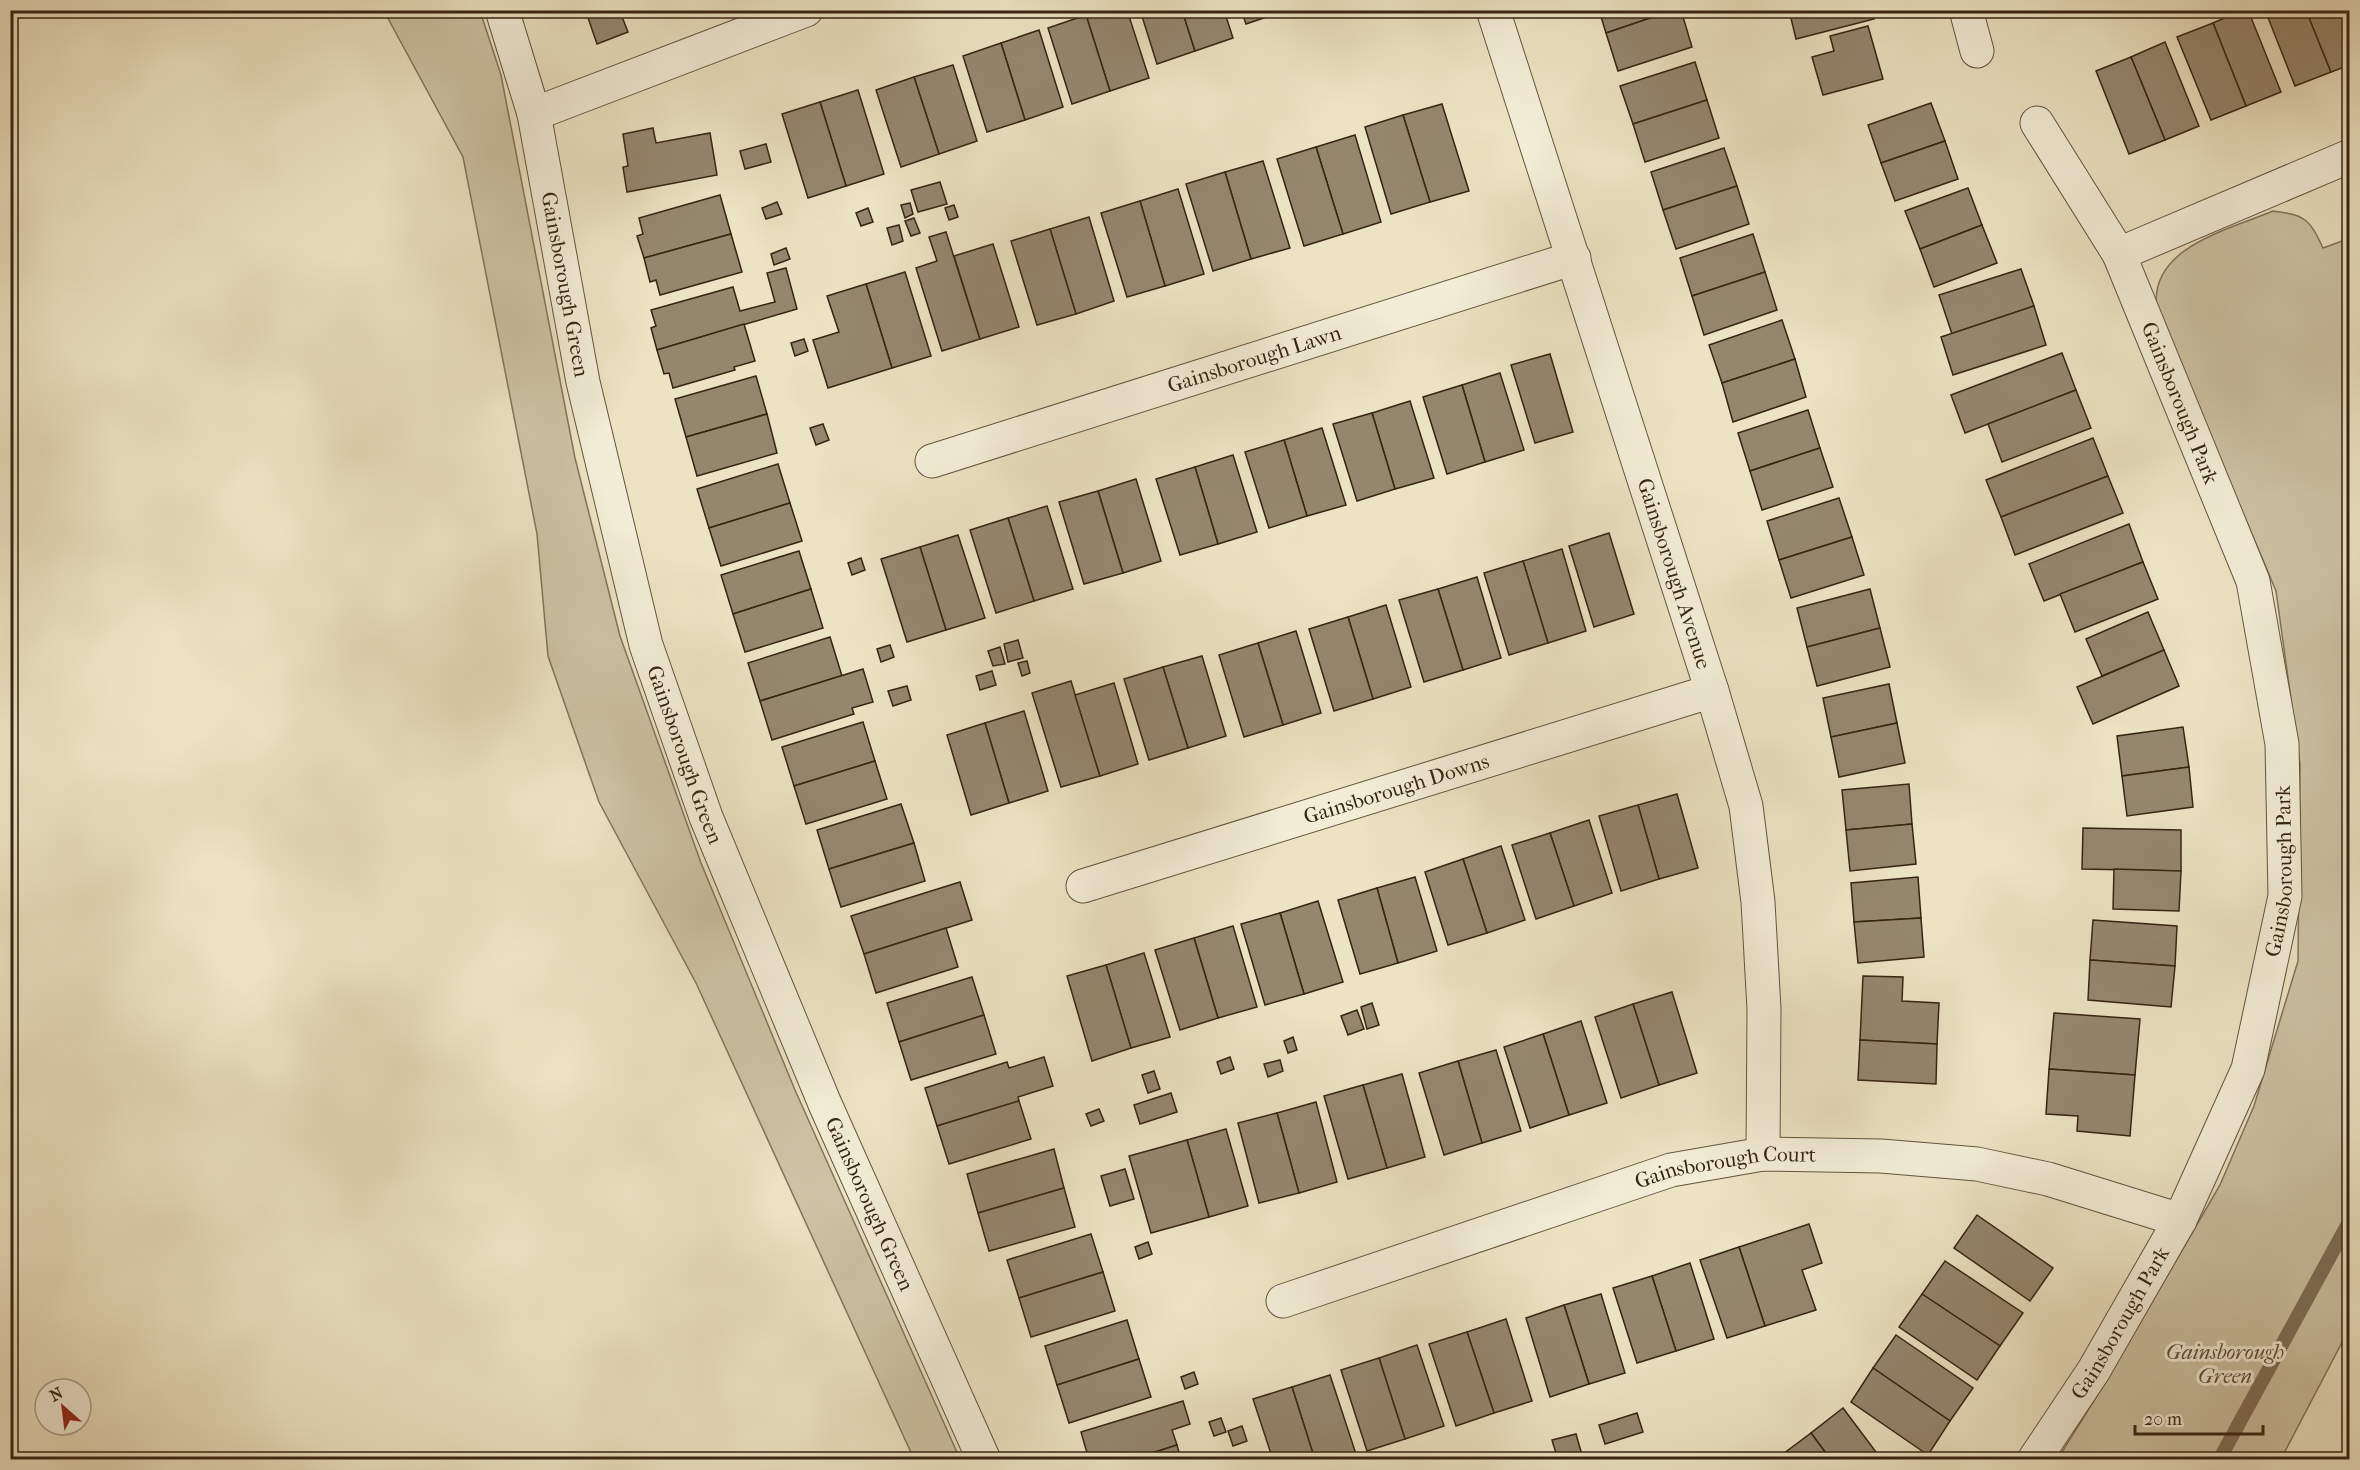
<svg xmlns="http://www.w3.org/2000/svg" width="2360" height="1470" font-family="'IM FELL French Canon',serif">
<rect width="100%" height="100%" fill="#ece3c2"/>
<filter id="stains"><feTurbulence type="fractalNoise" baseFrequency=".00333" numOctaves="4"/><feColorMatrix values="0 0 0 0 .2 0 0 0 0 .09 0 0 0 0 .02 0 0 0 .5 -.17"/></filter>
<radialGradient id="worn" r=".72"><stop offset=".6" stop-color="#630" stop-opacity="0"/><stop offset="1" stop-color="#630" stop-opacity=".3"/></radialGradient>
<g fill="#cdc3a4" stroke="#82745b" stroke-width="1.5">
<path d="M384,11H480L501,75L575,458L620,636L701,863L795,1090L960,1459H914L696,983L599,802L548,656L537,534L463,157Z"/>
<path d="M2273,211C2305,215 2309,218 2323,248L2350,238L2349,1329L2281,1459L2057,1460L2105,1383L2220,1185L2254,1106L2298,961L2300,764L2276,591L2157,310C2147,248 2228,230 2273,211Z"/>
</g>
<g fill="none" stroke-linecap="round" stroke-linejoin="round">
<path stroke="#7e7058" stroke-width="14" d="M2219,1460L2350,1220"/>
</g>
<g fill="#95876e" stroke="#362412" stroke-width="1.5">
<path d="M580,10H631L621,14L628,32L597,44L586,12L581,14Z"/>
<path d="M1099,10H1127L1149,78L1110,91L1086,15Z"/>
<path d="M1140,10H1182L1195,51L1157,64Z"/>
<path d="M1182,10H1224L1233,38L1195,51Z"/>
<path d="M1241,10H1284V11L1246,24Z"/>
<path d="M1599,10H1674L1606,33Z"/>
<path d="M1674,10H1681L1692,47L1618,71L1606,33Z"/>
<path d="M1789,10H1872L1874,19L1796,39Z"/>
<path d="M2243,10H2248L2281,92L2246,106L2213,23Z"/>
<path d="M2265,10H2306L2331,72L2295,86Z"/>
<path d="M2306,10H2346L2350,19V65L2331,72Z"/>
<path d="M1086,15L1110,91L1072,104L1048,28Z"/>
<path d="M2213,23L2246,106L2211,120L2177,37Z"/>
<path d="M1868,26L1883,79L1823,95L1812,57L1834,51L1830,36Z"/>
<path d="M1039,30L1063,107L1025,120L1001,43Z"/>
<path d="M2165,42L2199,126L2165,140L2131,57Z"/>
<path d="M1001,43L1025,120L987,132L963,56Z"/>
<path d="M2131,57L2165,140L2129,154L2096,71Z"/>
<path d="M1695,62L1707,100L1633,124L1620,86Z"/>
<path d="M953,65L977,141L939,154L914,77Z"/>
<path d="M914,77L939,154L901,167L876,90Z"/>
<path d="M858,90L884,174L846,186L820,102Z"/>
<path d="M1707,100L1719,138L1645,162L1633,124Z"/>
<path d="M820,102L846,186L808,198L782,114Z"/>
<path d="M1931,103L1945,141L1881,163L1868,125Z"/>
<path d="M1442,104L1469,191L1430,202L1403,115Z"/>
<path d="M1403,115L1430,202L1391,214L1365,127Z"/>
<path d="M653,128L656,143L710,133L717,175L627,192L623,167L628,166L623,134Z"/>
<path d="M1355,135L1381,222L1343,234L1316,147Z"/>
<path d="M1945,141L1958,179L1895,201L1881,163Z"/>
<path d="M766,144L771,162L745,169L740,151Z"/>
<path d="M1316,147L1343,234L1304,246L1277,159Z"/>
<path d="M1724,148L1737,186L1663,210L1651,172Z"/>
<path d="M1263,161L1290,248L1251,259L1225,172Z"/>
<path d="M1225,172L1251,259L1213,271L1186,184Z"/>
<path d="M940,182L947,204L918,212L911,190Z"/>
<path d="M1737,186L1749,224L1676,249L1663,210Z"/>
<path d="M1968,188L1982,225L1920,249L1905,211Z"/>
<path d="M1178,189L1204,274L1165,286L1140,201Z"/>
<path d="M720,195L731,234L644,258L637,236L643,234L639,218Z"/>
<path d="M1140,201L1165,286L1127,297L1101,213Z"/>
<path d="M777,202L782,214L766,219L762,208Z"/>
<path d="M910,203L913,214L905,218L901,205Z"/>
<path d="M954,205L958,217L949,220L945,208Z"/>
<path d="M868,208L873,222L861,226L856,213Z"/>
<path d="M1089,217L1114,301L1076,314L1050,229Z"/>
<path d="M914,218L920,233L911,236L905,221Z"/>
<path d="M899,225L903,241L892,245L887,228Z"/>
<path d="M1982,225L1997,263L1934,287L1920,249Z"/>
<path d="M1050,229L1076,314L1037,325L1011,241Z"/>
<path d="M946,232L980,339L942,351L916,268L937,261L929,237Z"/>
<path d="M731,234L742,272L660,295L656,280L650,282L644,258Z"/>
<path d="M1753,234L1765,272L1692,296L1680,258Z"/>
<path d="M993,244L1019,327L980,339L954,256Z"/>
<path d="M786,248L790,259L774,265L771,254Z"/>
<path d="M786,268L797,309L657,350L651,328L656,326L651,310L733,287L740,311L775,302L767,273Z"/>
<path d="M2021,269L2034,306L1952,334L1939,295Z"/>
<path d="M905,272L931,356L892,368L866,284Z"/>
<path d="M1765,272L1777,310L1704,335L1692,296Z"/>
<path d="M866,284L892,368L828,388L813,340L839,332L827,296Z"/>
<path d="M2034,306L2046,345L1953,375L1941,337Z"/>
<path d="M1782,320L1795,359L1722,383L1709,345Z"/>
<path d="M744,324L755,361L734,367L735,370L673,388L669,373L664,374L657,350Z"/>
<path d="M804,339L808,351L795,356L791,343Z"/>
<path d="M2062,353L2076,390L1965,433L1951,395Z"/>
<path d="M1550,354L1573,432L1535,443L1511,365Z"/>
<path d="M1795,359L1806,397L1733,422L1722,383Z"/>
<path d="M1500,373L1524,450L1485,462L1462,385Z"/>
<path d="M756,376L767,414L686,437L675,399Z"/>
<path d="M1462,385L1485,462L1447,474L1423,397Z"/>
<path d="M2076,390L2091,428L2002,462L1988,424Z"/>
<path d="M1410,401L1434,478L1395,489L1372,413Z"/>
<path d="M1808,410L1820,448L1750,471L1738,433Z"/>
<path d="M1372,413L1395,489L1357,501L1333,424Z"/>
<path d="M767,414L777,453L697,476L686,437Z"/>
<path d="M823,424L829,440L816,445L810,428Z"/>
<path d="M1322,428L1346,505L1307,516L1284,440Z"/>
<path d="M2093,438L2108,476L2001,517L1986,480Z"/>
<path d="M1284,440L1307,516L1269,528L1245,452Z"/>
<path d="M1820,448L1833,487L1762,510L1750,471Z"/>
<path d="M1233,455L1257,532L1218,544L1195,467Z"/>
<path d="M778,464L790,503L709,528L697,489Z"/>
<path d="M1195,467L1218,544L1180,555L1156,479Z"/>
<path d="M2108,476L2123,513L2015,555L2001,517Z"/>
<path d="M1136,479L1161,561L1123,573L1098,491Z"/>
<path d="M1098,491L1123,573L1084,584L1059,502Z"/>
<path d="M1839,498L1852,537L1779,560L1767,521Z"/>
<path d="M790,503L802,541L721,566L709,528Z"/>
<path d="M1047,506L1073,589L1034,601L1008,518Z"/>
<path d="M1008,518L1034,601L996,613L970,530Z"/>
<path d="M2129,524L2143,562L2044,601L2029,564Z"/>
<path d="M1609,533L1634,614L1594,627L1569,546Z"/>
<path d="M958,535L985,618L946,630L920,547Z"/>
<path d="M1852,537L1864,575L1791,598L1779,560Z"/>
<path d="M920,547L946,630L907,642L881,559Z"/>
<path d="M1562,549L1586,631L1548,643L1523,561Z"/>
<path d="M799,551L811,589L733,614L721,575Z"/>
<path d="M861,558L865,570L852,575L848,563Z"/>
<path d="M1523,561L1548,643L1509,655L1484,573Z"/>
<path d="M2143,562L2158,599L2075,632L2060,594Z"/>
<path d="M1477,577L1501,658L1463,670L1438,589Z"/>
<path d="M811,589L823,628L745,652L733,614Z"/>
<path d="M1438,589L1463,670L1424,682L1399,600Z"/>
<path d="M1870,589L1880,628L1807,647L1797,608Z"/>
<path d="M1386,605L1411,687L1373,699L1348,617Z"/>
<path d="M2148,612L2164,650L2102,676L2086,639Z"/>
<path d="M1348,617L1373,699L1334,711L1309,629Z"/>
<path d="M1880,628L1890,667L1817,686L1807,647Z"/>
<path d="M1296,631L1321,713L1283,725L1258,643Z"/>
<path d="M830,637L842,676L760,701L748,663Z"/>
<path d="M1018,640L1023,658L1008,662L1004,644Z"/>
<path d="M1258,643L1283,725L1244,737L1219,655Z"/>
<path d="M890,645L894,657L881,662L877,649Z"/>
<path d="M1000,647L1005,664L993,666L988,651Z"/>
<path d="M2164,650L2179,686L2093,724L2077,687Z"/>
<path d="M1202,656L1226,736L1188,748L1163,667Z"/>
<path d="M1027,661L1030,673L1022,676L1018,663Z"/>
<path d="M1163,667L1188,748L1149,760L1124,679Z"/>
<path d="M863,669L873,702L852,708L854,714L772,740L760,701Z"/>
<path d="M992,671L996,685L980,690L976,676Z"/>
<path d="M1071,681L1100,776L1061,787L1032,693Z"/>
<path d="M1114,683L1138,764L1100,776L1075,695Z"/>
<path d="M1889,684L1897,723L1831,737L1823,698Z"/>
<path d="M907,686L911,700L893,706L888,691Z"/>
<path d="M1024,711L1048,791L1009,803L985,723Z"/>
<path d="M863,722L875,761L794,786L782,747Z"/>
<path d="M985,723L1009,803L971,815L947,735Z"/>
<path d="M1897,723L1905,763L1839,777L1831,737Z"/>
<path d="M2183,727L2189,767L2122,776L2117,736Z"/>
<path d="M875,761L887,799L806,824L794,786Z"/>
<path d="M2189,767L2193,807L2127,816L2122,776Z"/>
<path d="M1909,784L1912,824L1846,830L1842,790Z"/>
<path d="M1677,794L1698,868L1659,879L1638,805Z"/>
<path d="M901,804L914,843L829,869L817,830Z"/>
<path d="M1638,805L1659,879L1621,891L1599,816Z"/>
<path d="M1589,820L1612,893L1574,906L1550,833Z"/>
<path d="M1912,824L1916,864L1850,871L1846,830Z"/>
<path d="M2083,828L2181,830V871L2082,869Z"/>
<path d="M1550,833L1574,906L1536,919L1512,845Z"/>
<path d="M914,843L925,881L841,907L829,869Z"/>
<path d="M1501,846L1525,920L1487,933L1463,859Z"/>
<path d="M1463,859L1487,933L1448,945L1425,872Z"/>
<path d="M2114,869L2181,871L2179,911L2113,909Z"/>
<path d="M1415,877L1437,951L1398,963L1377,888Z"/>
<path d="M1918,877L1921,918L1854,922L1851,883Z"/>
<path d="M960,882L972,920L864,954L851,916Z"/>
<path d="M1377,888L1398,963L1360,974L1338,900Z"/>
<path d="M1318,901L1343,982L1304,994L1280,913Z"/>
<path d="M1280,913L1304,994L1265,1005L1241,924Z"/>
<path d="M1921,918L1924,957L1858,963L1854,922Z"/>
<path d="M2093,920L2177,926L2175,966L2090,960Z"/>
<path d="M1233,926L1257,1007L1218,1018L1194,938Z"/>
<path d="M946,928L958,967L876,993L864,954Z"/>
<path d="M1194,938L1218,1018L1180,1030L1155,950Z"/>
<path d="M1144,953L1170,1037L1131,1048L1106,965Z"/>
<path d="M2090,960L2175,966L2171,1007L2088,1000Z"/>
<path d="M1106,965L1131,1048L1092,1061L1067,976Z"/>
<path d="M1863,976L1903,977L1902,1001L1939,1003L1937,1044L1860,1040Z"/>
<path d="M972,977L984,1015L899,1042L887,1003Z"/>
<path d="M1672,992L1697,1073L1659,1085L1633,1004Z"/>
<path d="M1372,1003L1379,1025L1367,1029L1361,1007Z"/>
<path d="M1633,1004L1659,1085L1621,1098L1595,1017Z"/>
<path d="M1357,1010L1364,1029L1348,1035L1341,1016Z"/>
<path d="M2054,1013L2140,1019L2135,1075L2049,1069Z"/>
<path d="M984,1015L996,1054L911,1080L899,1042Z"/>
<path d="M1581,1021L1607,1103L1569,1115L1543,1034Z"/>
<path d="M1543,1034L1569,1115L1530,1128L1504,1047Z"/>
<path d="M1293,1037L1297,1050L1288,1053L1284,1041Z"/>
<path d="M1860,1040L1937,1044L1936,1084L1858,1080Z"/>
<path d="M1496,1050L1521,1131L1482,1143L1458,1061Z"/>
<path d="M1044,1057L1053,1086L1018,1097L1019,1101L937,1126L925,1088L1007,1062L1009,1068Z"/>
<path d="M1230,1057L1234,1069L1221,1074L1217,1062Z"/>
<path d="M1280,1060L1283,1071L1268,1077L1264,1064Z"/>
<path d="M1458,1061L1482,1143L1444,1155L1419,1073Z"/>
<path d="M2049,1069L2135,1075L2130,1136L2077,1131L2078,1116L2046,1114Z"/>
<path d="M1154,1071L1160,1089L1148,1093L1142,1075Z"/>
<path d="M1402,1074L1425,1157L1387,1168L1363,1085Z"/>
<path d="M1363,1085L1387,1168L1348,1179L1324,1096Z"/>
<path d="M1171,1093L1177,1112L1140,1124L1134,1105Z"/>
<path d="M1019,1101L1031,1139L949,1164L937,1126Z"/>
<path d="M1316,1102L1337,1182L1299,1193L1277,1113Z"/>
<path d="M1099,1109L1104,1121L1091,1126L1086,1114Z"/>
<path d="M1277,1113L1299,1193L1259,1203L1238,1123Z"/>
<path d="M1226,1129L1248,1206L1209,1217L1187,1140Z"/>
<path d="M1187,1140L1209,1217L1151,1233L1129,1156Z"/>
<path d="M1054,1149L1064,1188L978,1213L967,1174Z"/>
<path d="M1125,1169L1134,1199L1110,1206L1101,1176Z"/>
<path d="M1064,1188L1075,1227L989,1251L978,1213Z"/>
<path d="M1977,1215L2053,1268L2030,1301L1954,1248Z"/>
<path d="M1809,1224L1822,1263L1802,1270L1816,1310L1765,1326L1739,1247Z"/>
<path d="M1091,1234L1103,1272L1019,1298L1007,1260Z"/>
<path d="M1148,1242L1152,1254L1139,1259L1135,1247Z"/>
<path d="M1739,1247L1765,1326L1727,1338L1700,1260Z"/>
<path d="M1945,1261L2023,1313L2000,1346L1922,1294Z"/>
<path d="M1690,1263L1714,1339L1676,1351L1652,1276Z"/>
<path d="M1103,1272L1115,1311L1031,1337L1019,1298Z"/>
<path d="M1652,1276L1676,1351L1637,1363L1613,1288Z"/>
<path d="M1601,1294L1625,1373L1589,1384L1564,1305Z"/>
<path d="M1922,1294L2000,1346L1977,1380L1899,1327Z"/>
<path d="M1564,1305L1589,1384L1550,1397L1526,1318Z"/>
<path d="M1506,1319L1532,1401L1494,1413L1467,1332Z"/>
<path d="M1127,1320L1139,1359L1057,1385L1045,1346Z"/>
<path d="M1467,1332L1494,1413L1456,1426L1429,1344Z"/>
<path d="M1896,1335L1973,1388L1950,1421L1873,1368Z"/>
<path d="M1417,1345L1444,1426L1405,1439L1379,1358Z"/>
<path d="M1379,1358L1405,1439L1367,1451L1341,1370Z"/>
<path d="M1139,1359L1151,1397L1069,1423L1057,1385Z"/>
<path d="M1873,1368L1950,1421L1928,1455L1851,1402Z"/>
<path d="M1194,1372L1198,1384L1185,1389L1181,1377Z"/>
<path d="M1330,1375L1356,1454L1340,1460H1315L1292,1387Z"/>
<path d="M1292,1387L1315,1460H1273L1253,1399Z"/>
<path d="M1183,1401L1190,1424L1172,1430L1177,1445L1130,1460H1089L1081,1432Z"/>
<path d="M1843,1408L1882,1460H1831L1811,1433Z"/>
<path d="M1637,1413L1643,1432L1605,1444L1599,1425Z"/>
<path d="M1221,1418L1226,1432L1214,1436L1209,1422Z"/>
<path d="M1242,1426L1247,1441L1233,1446L1228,1431Z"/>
<path d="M1811,1433L1831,1460H1781L1779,1457Z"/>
<path d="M1576,1434L1582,1455L1558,1460L1552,1440Z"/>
<path d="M1177,1445L1181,1460H1130Z"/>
</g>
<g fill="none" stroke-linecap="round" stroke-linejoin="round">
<defs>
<g id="street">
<path id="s1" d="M502,10L534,114L583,382L646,645L706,817L825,1104L984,1460"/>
<path id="s2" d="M1493,10L1712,691L1746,806L1758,902L1764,1009L1763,1154"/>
<path d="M1966,10L1977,51"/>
<path d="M534,114L806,10"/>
<path d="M2119,254L2350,156"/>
<path id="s3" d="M932,461L1574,258"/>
<path id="s4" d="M1083,886L1712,691"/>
<path id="s5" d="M1283,1301L1671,1170L1763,1154L1881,1156L1977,1164L2048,1179L2180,1220"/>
<path id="s6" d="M2034,1460L2094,1370L2180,1220L2248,1069L2285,896L2282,744L2253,581L2119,254L2037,123"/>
</g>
</defs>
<use href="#street" stroke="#64543e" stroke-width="35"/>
<use href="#street" stroke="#f3edd7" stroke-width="33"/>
</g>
<g text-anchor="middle" stroke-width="6" stroke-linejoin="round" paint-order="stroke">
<g font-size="21" fill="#362412" stroke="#f3edd7">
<text dy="7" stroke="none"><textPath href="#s1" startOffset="282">Gainsborough Green</textPath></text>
<text dy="7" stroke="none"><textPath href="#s3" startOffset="338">Gainsborough Lawn</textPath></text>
<text transform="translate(2180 403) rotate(68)" y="7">Gainsborough Park</text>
<text dy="7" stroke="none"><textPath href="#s2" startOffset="592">Gainsborough Avenue</textPath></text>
<text dy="7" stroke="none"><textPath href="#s1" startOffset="768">Gainsborough Green</textPath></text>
<text dy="7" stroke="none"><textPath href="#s4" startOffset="328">Gainsborough Downs</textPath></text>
<text dy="7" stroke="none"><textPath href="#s6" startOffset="648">Gainsborough Park</textPath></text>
<text dy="7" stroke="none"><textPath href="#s5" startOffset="464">Gainsborough Court</textPath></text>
<text dy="7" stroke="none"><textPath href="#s1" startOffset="1254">Gainsborough Green</textPath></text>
<text dy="7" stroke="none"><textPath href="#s6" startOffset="162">Gainsborough Park</textPath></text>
</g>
<g font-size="21" font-style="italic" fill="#5c4c36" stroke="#f3edd7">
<text x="2225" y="1359">Gainsborough<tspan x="2225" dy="24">Green</tspan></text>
</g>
</g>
<rect width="2360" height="1470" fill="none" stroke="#ece3c2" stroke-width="36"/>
<rect x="12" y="12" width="2336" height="1446" fill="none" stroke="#362412" stroke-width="3"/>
<rect x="18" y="18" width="2324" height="1434" fill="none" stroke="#362412" stroke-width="1.5"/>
<g transform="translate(63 1407) rotate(332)"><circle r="28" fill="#f3edd7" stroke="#a79d88" stroke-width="1.5"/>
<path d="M0-4.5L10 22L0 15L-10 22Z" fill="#8f2418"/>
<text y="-9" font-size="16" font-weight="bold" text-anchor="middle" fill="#362412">N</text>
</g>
<path d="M2135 1425v9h128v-9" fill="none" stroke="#362412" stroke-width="3"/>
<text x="2144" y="1425" font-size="18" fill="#362412" stroke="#f3edd7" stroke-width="4.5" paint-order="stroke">20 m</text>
<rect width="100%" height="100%" filter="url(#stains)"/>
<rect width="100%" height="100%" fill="url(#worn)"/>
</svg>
